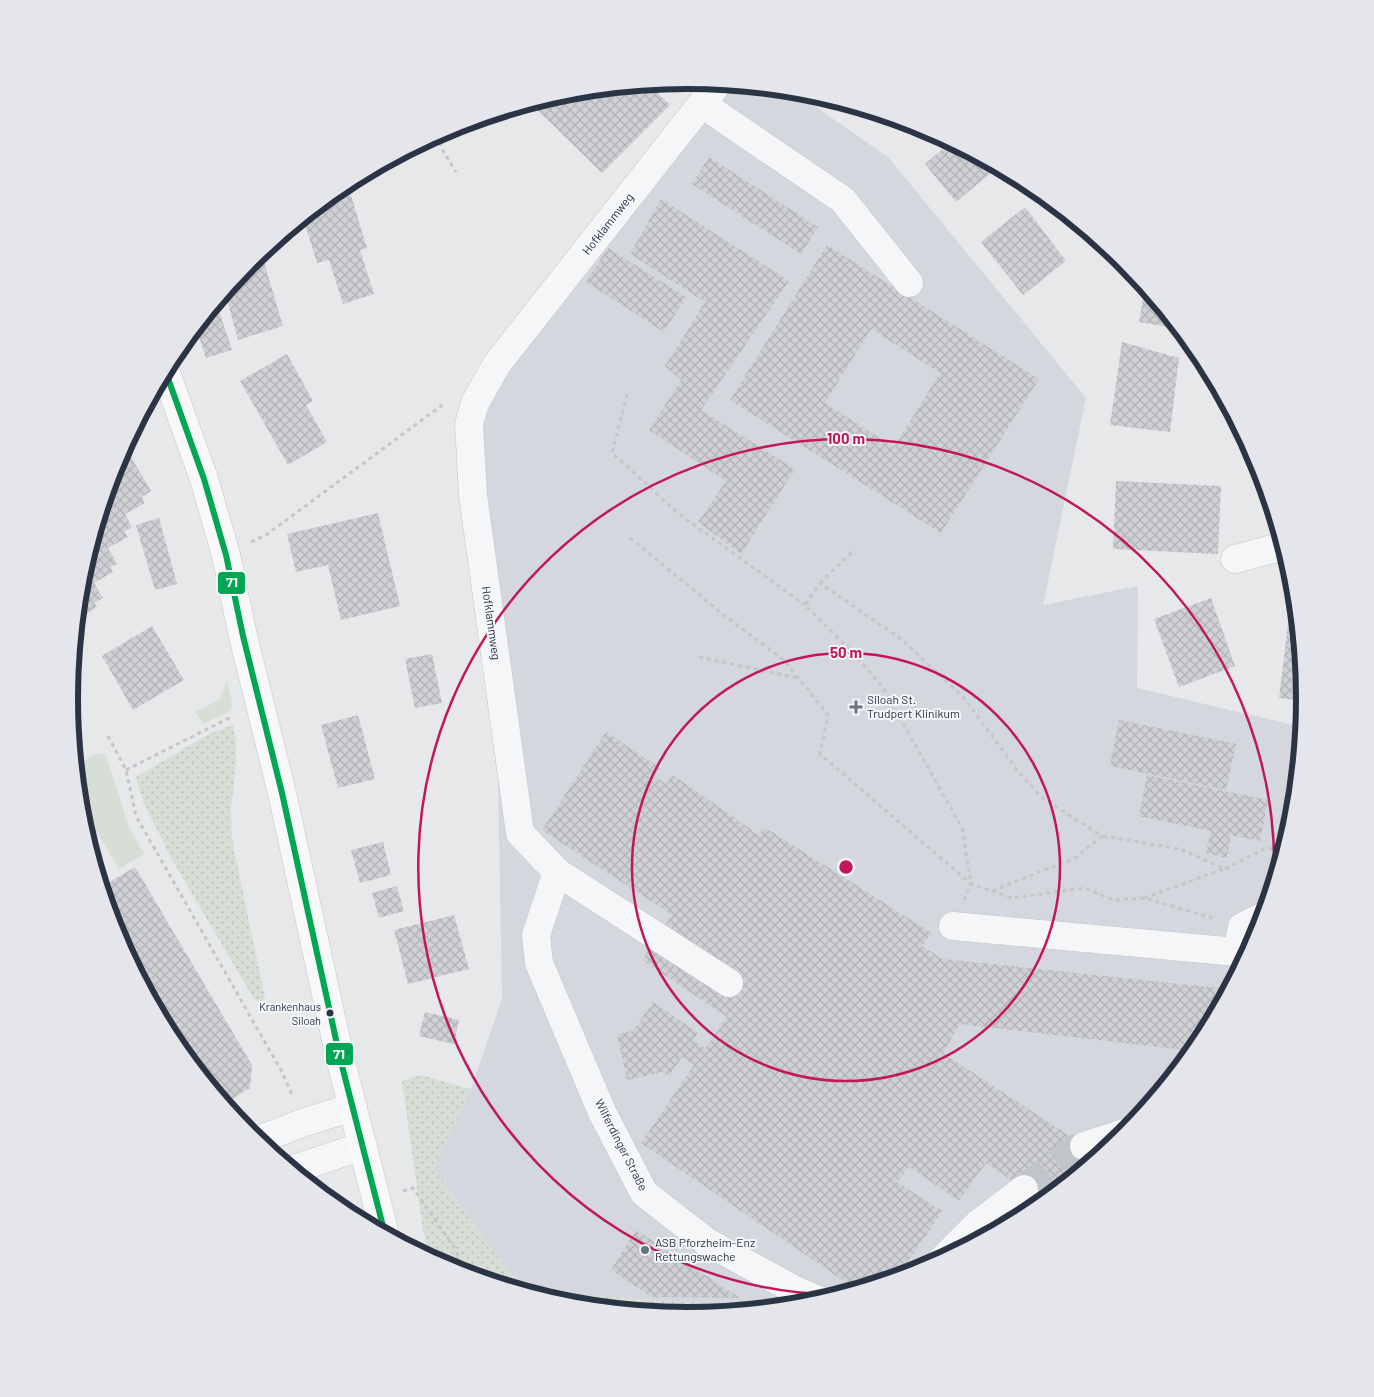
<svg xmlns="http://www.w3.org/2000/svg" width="1374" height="1397" font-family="Barlow,sans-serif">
<defs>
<pattern id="park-dots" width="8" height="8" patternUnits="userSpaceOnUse" patternTransform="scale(1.25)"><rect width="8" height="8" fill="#d6ded6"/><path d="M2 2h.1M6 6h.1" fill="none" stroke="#b8bfb9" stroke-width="1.8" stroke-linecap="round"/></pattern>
<pattern id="building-cross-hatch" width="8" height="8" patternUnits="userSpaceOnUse" patternTransform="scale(1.25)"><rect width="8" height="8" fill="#ced0d3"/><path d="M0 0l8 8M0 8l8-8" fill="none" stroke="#b1b3b6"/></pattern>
</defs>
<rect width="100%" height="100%" fill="#e6e8ea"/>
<path fill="#d4d7dd" d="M733,85L793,91L888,157L1086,398L1043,605L1138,586L1137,688L1302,727L1293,819L1258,935L1201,1042L1124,1136L1030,1213L923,1270L807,1305L758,1310L751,1306L596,1296H538L524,1292L433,1169L471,1089L502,999L498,777L459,411Z"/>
<g fill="#d6ded6">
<path d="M227,681L232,701L231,710L204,724L195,712L219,700Z"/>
<path d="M98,753L106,755L129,827L144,854L119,869L79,802L75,766Z"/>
</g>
<g fill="url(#park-dots)">
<path d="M233,725L236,739V762L231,808L232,840L265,998L259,1003L254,999L174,863L144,804L136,777L209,734Z"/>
<path d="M420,1075L471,1089L433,1169L524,1292L450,1270L430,1259L423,1230L402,1081Z"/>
<path d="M538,1296H596L751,1306L758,1310L687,1317L566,1305Z"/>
</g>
<g fill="url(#building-cross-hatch)" fill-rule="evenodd">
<path d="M648,84L670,105L602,173L530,103L567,92Z"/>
<path d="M951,142L998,167L956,202L925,164Z"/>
<path d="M709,157L818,227L801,254L692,184Z"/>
<path d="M350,192L367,248L360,250L374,294L343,304L329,260L317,263L303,218L326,199Z"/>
<path d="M661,199L789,281L701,410L795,469L741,554L698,522L726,481L649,430L681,380L665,366L705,302L630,254Z"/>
<path d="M1025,207L1066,261L1023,295L981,242Z"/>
<path d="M827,245L1039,379L941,533L730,400ZM871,329L940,373L894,447L825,403Z"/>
<path d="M608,248L686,297L664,332L586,282Z"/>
<path d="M261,252L283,326L238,340L225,292L250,261Z"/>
<path d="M1145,287L1179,329L1139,322Z"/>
<path d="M216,302L232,350L206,358L196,327Z"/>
<path d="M1122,342L1179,358L1170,432L1110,425Z"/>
<path d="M287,354L313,401L306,405L327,442L288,465L240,381Z"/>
<path d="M126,449L151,491L142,497L145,503L125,514L132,527L124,532L128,537L108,548L117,564L110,567L113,572L94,583L103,598L94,603L97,607L77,619L81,578L116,462L121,453Z"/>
<path d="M1263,480H1264L1273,510H1263Z"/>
<path d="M1116,481L1221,486L1218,554L1113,549Z"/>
<path d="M378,513L400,606L341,620L328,565L296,572L287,534Z"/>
<path d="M159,518L177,584L155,590L136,525Z"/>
<path d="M1293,583H1294L1305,701L1279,698Z"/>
<path d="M1211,598L1235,666L1179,687L1154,619Z"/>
<path d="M152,626L184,680L133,710L102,656Z"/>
<path d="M432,654L442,703L415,708L405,659Z"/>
<path d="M358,715L375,779L338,788L321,725Z"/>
<path d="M1119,720L1236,744L1226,790L1110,766Z"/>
<path d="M606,732L660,768L654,776L666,784L673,775L759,835L764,827L932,933L922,946L943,959L1229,989L1201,1042L1193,1051L960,1024L943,1053L1094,1152L1082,1170L1044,1202L986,1163L959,1201L909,1167L897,1182L942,1211L897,1278L857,1290L641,1143L694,1065L682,1057L669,1076L663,1072L627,1080L617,1034L633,1031L653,1002L698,1033L693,1040L705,1049L727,1017L642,960L672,915L542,830Z"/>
<path d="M1147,775L1268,800L1260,841L1231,835L1227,858L1206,853L1211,831L1139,816Z"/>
<path d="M383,842L391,875L360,883L351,850Z"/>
<path d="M135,867L252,1065L250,1088L224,1104L176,1045L116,935L101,887Z"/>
<path d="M397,886L404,911L379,918L372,893Z"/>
<path d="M454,915L469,969L408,984L394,930Z"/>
<path d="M425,1012L459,1020L454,1044L419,1036Z"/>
<path d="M636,1230L740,1298L652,1297L611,1270Z"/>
</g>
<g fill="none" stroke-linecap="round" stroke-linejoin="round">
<path stroke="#c1c4c9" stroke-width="28" stroke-dasharray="28 14" stroke-linecap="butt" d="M1024,1189L1074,1149L1084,1146"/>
<defs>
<g id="minor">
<path d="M702,104L843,200L909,283"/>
<path d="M1235,559L1284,546"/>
<path d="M557,872L520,833L473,495L469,424L475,403L497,364L718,83"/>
<path d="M953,926L1237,952L1242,927L1264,916"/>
<path d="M729,983L557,872L536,935L539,963L602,1112L644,1193L707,1242L793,1289L821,1301"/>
<path d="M256,1141L302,1123L353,1107"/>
<path d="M1084,1146L1127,1132"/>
<path d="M291,1170L363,1146"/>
<path d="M942,1260L978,1224L1024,1189"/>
</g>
<path id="major" d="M165,370L204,479L226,555L243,636L282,793L340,1058L385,1234"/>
</defs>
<use href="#minor" stroke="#c4c6c8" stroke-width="29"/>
<use href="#major" stroke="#c2c5c8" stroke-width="29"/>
<g stroke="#c5c6ca" stroke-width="3" stroke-dasharray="4 4" stroke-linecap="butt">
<path d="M438,134L442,149L456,172"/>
<path d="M627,394L612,453L679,514L805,605"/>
<path d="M630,538L725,616L784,660L828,715L820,754L971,884"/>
<path d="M251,542L266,535L445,403"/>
<path d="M820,583L855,549"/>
<path d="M699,657L798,678"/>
<path d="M108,736L126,770L136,816L282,1072L293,1097"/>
<path d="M126,770L233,716"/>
<path d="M1103,836L1180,849L1225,869L1264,849L1285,848"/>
<path d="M992,891L1012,898L1084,888L1114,900L1144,898L1216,919"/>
<path d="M1144,898L1224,869"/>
<path d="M964,900L971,884L992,891L1075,858L1102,836L1041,797L1018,771L964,698L901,639L820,583L805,605L854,654L882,686L962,828L971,884"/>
<path d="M403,1191L413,1188L456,1250L465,1274"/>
</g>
<use href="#minor" stroke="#f5f6f7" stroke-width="28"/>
<use href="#major" stroke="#f8f8f8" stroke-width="28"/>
<defs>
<path id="bus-1" d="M165,370L204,479L226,555L243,636L282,793L340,1058L385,1234"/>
</defs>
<use href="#bus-1" stroke="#f4f6f9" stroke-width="10"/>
<use href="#bus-1" stroke="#00a651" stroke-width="6"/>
</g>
<g fill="none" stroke="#c2185b" stroke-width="2.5">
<circle cx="846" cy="867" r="214"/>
<path d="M839 1295A428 428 0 1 1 1274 882"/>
</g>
<g fill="#6c737f" stroke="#f4f6f9" stroke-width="2">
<path d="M853.5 699.5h5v5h5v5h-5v5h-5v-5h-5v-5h5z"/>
<circle cx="645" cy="1250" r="5"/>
</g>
<circle fill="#2b3445" stroke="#f4f6f9" stroke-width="2" cx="330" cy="1013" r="4.5"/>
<g text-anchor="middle" stroke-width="4" stroke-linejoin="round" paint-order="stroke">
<g font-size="11" fill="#2b3445" stroke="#f4f6f9" text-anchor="end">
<text x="321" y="1011">Krankenhaus<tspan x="321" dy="14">Siloah</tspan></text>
</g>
<g font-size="12" fill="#2b3445" stroke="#f4f6f9">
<text transform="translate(608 224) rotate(-52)" y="4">Hofklammweg</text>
<text transform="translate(491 623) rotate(82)" y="4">Hofklammweg</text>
<text transform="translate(621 1145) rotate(63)" y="4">Wilferdinger Straße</text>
</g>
<g font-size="12" fill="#2b3445" stroke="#f4f6f9" text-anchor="start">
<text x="867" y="704">Siloah St.<tspan x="867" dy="14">Trudpert Klinikum</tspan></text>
<text x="655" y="1247">ASB Pforzheim-Enz<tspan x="655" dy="14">Rettungswache</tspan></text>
</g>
</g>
<path d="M0 0H1374V1397H0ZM78 698a609 609 0 1 1 1218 0a609 609 0 1 1-1218 0Z" fill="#e4e6eb" fill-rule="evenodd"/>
<path fill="none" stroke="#2b3445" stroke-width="6" d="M78 698a609 609 0 1 1 1218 0a609 609 0 1 1-1218 0Z"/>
<circle cx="846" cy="867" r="8" fill="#c2185b" stroke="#f4f6f9" stroke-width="2.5"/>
<g font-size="15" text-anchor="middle" font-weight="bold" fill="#c2185b" stroke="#f4f6f9" stroke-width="4" stroke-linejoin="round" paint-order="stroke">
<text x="846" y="444">100 m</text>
<text x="846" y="658">50 m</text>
</g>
<g stroke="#f4f6f9" stroke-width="2">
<rect x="217" y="571" width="29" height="24" rx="5" fill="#00a651"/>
<rect x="325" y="1042" width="29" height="24" rx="5" fill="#00a651"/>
</g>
<g font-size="14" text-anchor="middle" font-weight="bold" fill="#fff">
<text x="232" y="587">71</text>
<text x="339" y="1059">71</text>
</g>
</svg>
